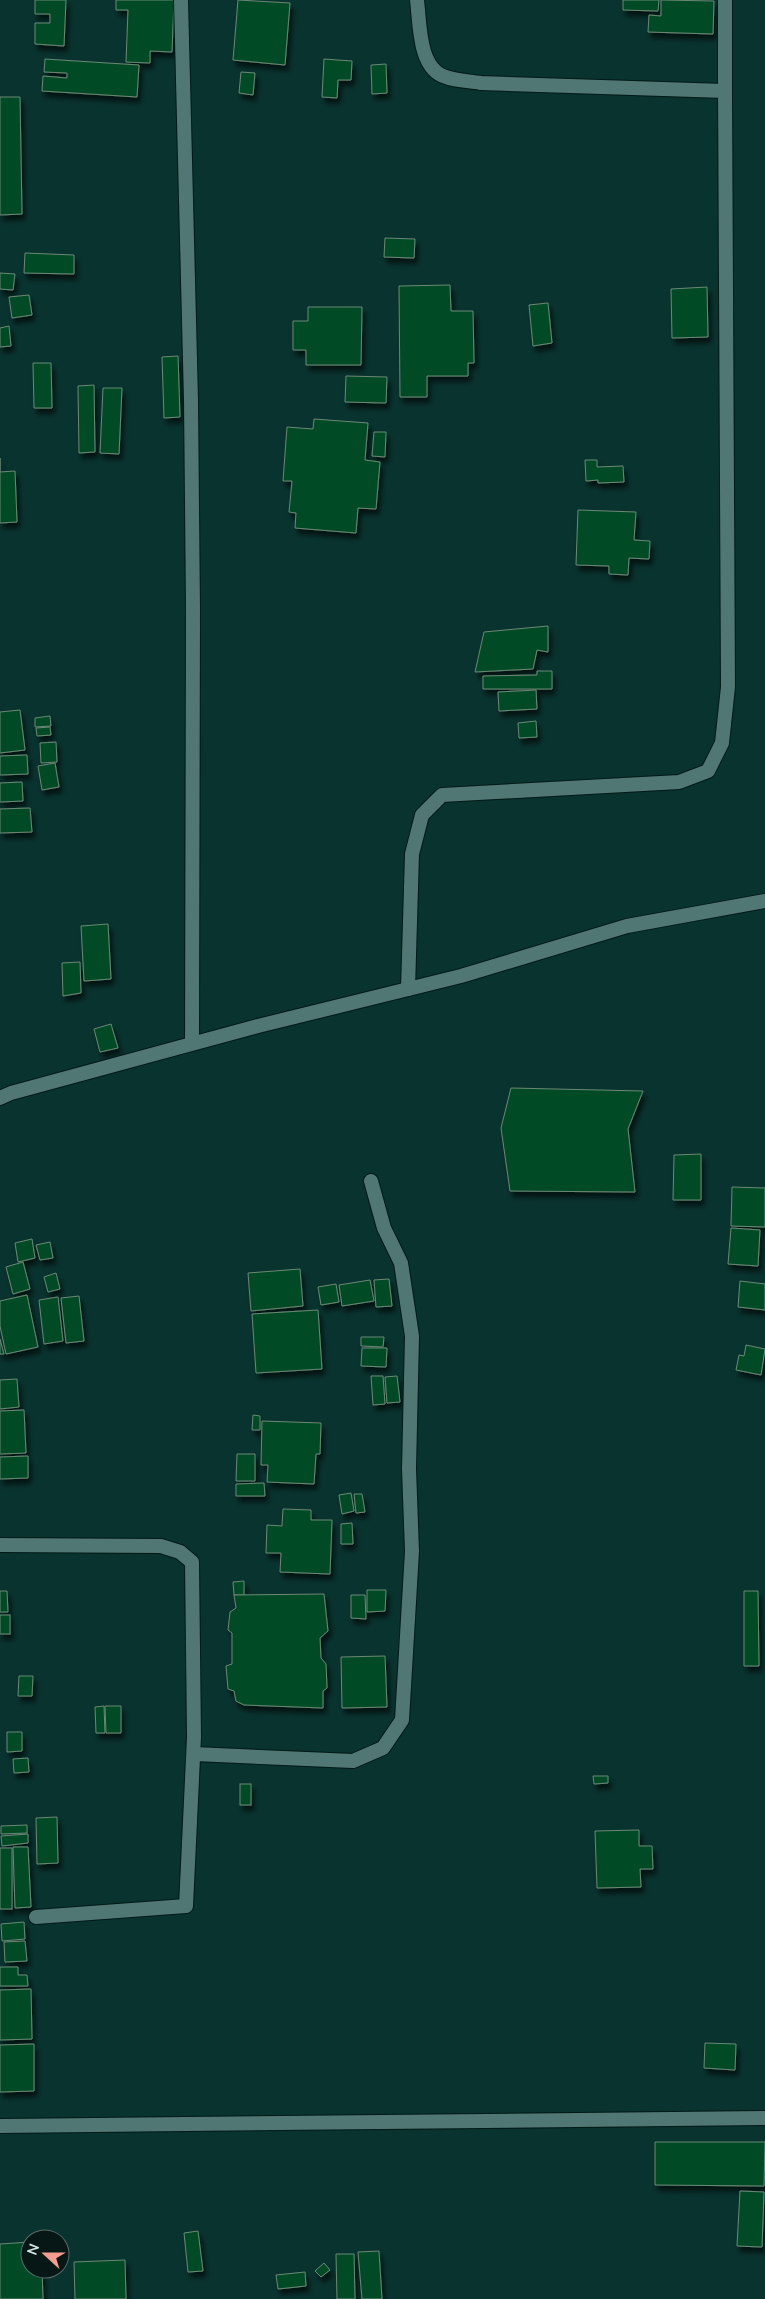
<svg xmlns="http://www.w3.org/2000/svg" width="765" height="2299" font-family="Mulish,sans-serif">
<defs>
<filter id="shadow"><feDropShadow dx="3" dy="5.5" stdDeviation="2.5" flood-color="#0009"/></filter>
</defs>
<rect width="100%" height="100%" fill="#09332f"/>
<g fill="#024b28" stroke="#6b8874" filter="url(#shadow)">
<path d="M35,0H66L64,46L35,44V23H50V14H35Z"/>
<path d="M116,0H174L172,52L150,51V63L126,62L128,10H116Z"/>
<path d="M238,0L290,3L285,65L233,60Z"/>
<path d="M623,0H659L658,11L623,10Z"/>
<path d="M661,0L714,1L713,34L648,32L649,15L661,16Z"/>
<path d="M45,59L139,65L137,97L42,91L43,76L67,78V73L44,72Z"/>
<path d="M324,59L352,61L351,80H338L337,98L322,97Z"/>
<path d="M386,64L387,93L372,94L371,65Z"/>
<path d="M241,72L255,73L253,95L239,93Z"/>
<path d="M0,97H20L22,214L0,215Z"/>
<path d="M385,238L415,239L414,258L384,257Z"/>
<path d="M25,253L74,255V274L24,273Z"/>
<path d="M0,273L15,274L13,290L0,289Z"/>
<path d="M450,285L451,311H473L474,363H468V376H427V397H400L399,286Z"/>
<path d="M707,287L708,337L672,338L671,289Z"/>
<path d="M29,295L32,315L12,318L9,297Z"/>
<path d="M548,303L552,343L533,346L529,305Z"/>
<path d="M308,307H362L361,365H306V350H293V321H308Z"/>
<path d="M9,326L11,346L0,347V328Z"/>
<path d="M178,356L180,417L164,418L162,357Z"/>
<path d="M33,363H51L52,408H34Z"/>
<path d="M346,376L387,377L386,403L345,402Z"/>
<path d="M94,385L95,452L79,453L78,386Z"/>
<path d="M103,388H122L119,454L100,453Z"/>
<path d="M314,419L368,423L365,460L380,462L376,509L358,508L356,533L295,528L296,513L289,512L292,481H283L287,427L313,429Z"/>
<path d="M374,432H386L385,457L372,456Z"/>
<path d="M0,458V472L15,471L17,522L0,523Z"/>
<path d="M585,460H597V467L623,466L624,482L598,483V480L586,481Z"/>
<path d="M578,510L636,512L634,540L650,541L649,559L629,558L628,575L609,574V566L576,565Z"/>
<path d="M548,626V652L537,650L533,669L475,672L484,632Z"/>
<path d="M537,671H552V689H483V676L537,675Z"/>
<path d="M536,690L537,709L499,711L498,692Z"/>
<path d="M20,710L25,750L0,753V712Z"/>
<path d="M50,716L51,726L35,727V718Z"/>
<path d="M536,721L537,737L519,738L518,723Z"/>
<path d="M50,727L51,735L37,736L36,728Z"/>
<path d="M56,742L57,762L41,763L40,743Z"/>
<path d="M27,755L28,774L0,775V756Z"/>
<path d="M55,763L59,787L42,790L38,766Z"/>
<path d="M22,782L23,801L0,802V783Z"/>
<path d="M30,808L32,832L0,833V809Z"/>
<path d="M108,924L111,979L84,981L81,926Z"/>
<path d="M80,962L81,993L63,996L62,963Z"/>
<path d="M111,1024L118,1048L100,1052L94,1029Z"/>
<path d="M511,1088L643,1091L628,1129L635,1192L510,1191L501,1128Z"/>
<path d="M701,1154V1200H673L674,1155Z"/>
<path d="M732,1187L765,1188V1227L731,1226Z"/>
<path d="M731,1228L760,1230L758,1266L728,1264Z"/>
<path d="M32,1239L35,1258L18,1262L15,1243Z"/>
<path d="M50,1242L53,1258L40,1260L36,1245Z"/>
<path d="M23,1262L30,1289L13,1294L6,1267Z"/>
<path d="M300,1269L303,1306L251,1311L248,1273Z"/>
<path d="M56,1273L60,1289L48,1292L44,1277Z"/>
<path d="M389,1279L392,1306L376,1307L374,1280Z"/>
<path d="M370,1280L374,1301L342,1306L339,1285Z"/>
<path d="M740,1281L765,1284V1310L738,1307Z"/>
<path d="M336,1284L339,1302L321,1305L318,1287Z"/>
<path d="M27,1295L38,1347L6,1354L0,1326V1301Z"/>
<path d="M79,1296L84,1341L66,1343L61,1298Z"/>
<path d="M58,1297L63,1341L44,1344L39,1300Z"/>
<path d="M318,1310L322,1369L256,1373L252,1314Z"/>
<path d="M361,1337H384L383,1347L361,1346Z"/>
<path d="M0,1339L4,1354H0Z"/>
<path d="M746,1345L765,1349L761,1375L736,1370L739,1355L744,1356Z"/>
<path d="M362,1348H387L386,1367L361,1366Z"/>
<path d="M371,1376H383L385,1404L373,1405Z"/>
<path d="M397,1376L400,1402L387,1403L385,1377Z"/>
<path d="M17,1379L19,1407L0,1409V1380Z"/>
<path d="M24,1410L26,1453L0,1454V1411Z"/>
<path d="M253,1415L260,1416V1430H252Z"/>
<path d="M262,1421L321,1423L320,1454H316L314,1484L267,1482L268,1465H261Z"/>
<path d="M237,1454H255V1481H236Z"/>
<path d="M28,1456V1478L0,1479V1457Z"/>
<path d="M264,1483L265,1496H236V1484Z"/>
<path d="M351,1493L354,1511L342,1514L339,1495Z"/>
<path d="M354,1494H362L365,1512L356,1513Z"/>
<path d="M283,1509L311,1510V1520H332L330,1574L280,1572L281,1553H266L267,1525L282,1526Z"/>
<path d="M352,1523L353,1544H341V1524Z"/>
<path d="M244,1581V1595H234L233,1582Z"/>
<path d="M367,1590H386L385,1611L367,1612Z"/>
<path d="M0,1591H7L8,1612H0Z"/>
<path d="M744,1591H758L759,1666H744Z"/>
<path d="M324,1594L328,1631L320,1638L321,1658L326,1664L327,1688L323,1691V1708L244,1705L236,1701L234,1691L228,1689L226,1666L232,1664V1633L228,1630L230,1612L236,1608L234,1595Z"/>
<path d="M351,1595H365L366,1619L351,1618Z"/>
<rect x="0" y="1615" width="10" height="19"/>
<path d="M385,1656L387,1707L342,1708L341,1657Z"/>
<path d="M19,1676H33L32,1696H18Z"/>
<path d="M104,1706L105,1733H96L95,1707Z"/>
<path d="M105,1706H121V1733H106Z"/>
<path d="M7,1732H22V1751L7,1752Z"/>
<path d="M28,1758L29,1772L14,1773L13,1759Z"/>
<path d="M593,1776H608V1783L594,1784Z"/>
<rect x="240" y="1784" width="11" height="21"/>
<path d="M57,1817L58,1863L37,1864L36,1818Z"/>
<path d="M27,1825V1833L1,1834V1826Z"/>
<path d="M639,1830V1846H652L653,1869H640L641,1887L597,1888L595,1831Z"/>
<path d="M28,1834V1843L2,1846L1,1836Z"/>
<path d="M13,1847H28L31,1907L15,1908Z"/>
<rect x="0" y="1848" width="12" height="61"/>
<path d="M24,1922L25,1939L2,1941L1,1924Z"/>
<path d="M25,1941L27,1961L5,1962L4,1942Z"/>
<path d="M0,1967H18V1975H27L28,1986H0Z"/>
<path d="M31,1989L32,2039L0,2040V1990Z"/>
<path d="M705,2043L736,2044L735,2070L704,2068Z"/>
<path d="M34,2044V2091L0,2092V2045Z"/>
<path d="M655,2142H765L764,2186L655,2185Z"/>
<path d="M740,2191L764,2192L762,2247L737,2246Z"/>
<path d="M198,2231L203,2271L188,2272L184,2233Z"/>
<path d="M30,2242V2269H42L43,2299H0V2244Z"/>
<path d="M379,2251L382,2299H362L358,2252Z"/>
<path d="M336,2254H354L355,2299H337Z"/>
<path d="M125,2260L126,2299H75L74,2262Z"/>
<path d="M324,2263L330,2270L321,2277L315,2271Z"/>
<path d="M305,2272L306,2286L278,2289L276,2275Z"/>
</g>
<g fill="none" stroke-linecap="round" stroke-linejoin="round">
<defs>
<g id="minor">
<path d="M181,0L191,400L193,610L192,1043"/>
<path d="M417,0C420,23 418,69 446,77C456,81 470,81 481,83L725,91V0"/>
<path d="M408,989L412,854L422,815L442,795L679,782L708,771L722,743L728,687L725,91"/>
<path d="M0,1098L11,1093L258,1026L461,976L627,926L765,901"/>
<path d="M0,1545L161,1546L180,1552L192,1562L194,1737L186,1906L36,1917"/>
<path d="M194,1754L353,1761L383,1748L402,1720L412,1551L409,1469L412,1336L401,1263L384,1228L371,1181"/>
<path d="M0,2126L765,2118"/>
</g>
</defs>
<use href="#minor" stroke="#001917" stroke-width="16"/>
<use href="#minor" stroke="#507773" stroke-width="14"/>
</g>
<g transform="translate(45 2254) rotate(291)"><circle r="24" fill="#071716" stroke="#596b69"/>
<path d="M0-4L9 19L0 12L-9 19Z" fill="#f59c91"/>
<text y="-8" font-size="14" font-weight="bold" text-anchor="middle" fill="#d3e8e5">N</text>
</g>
</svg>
